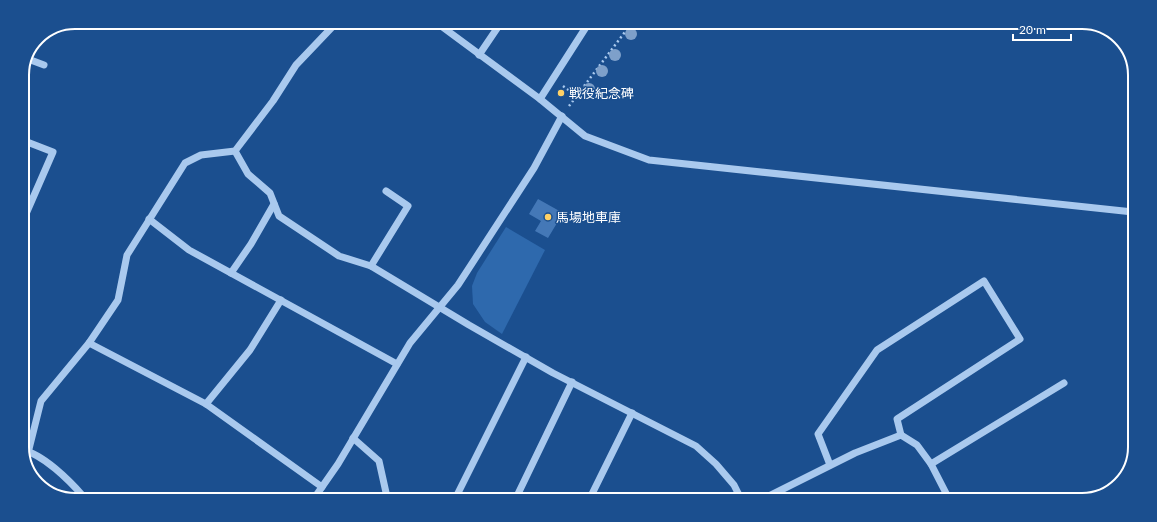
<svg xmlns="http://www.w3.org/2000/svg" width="1157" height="522" font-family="Lato,'Noto Sans JP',sans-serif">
<rect width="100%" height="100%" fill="#1b4f8f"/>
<path fill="#2e69ad" d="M506,227L545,250L502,334L485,322L473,304L472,286L477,273Z"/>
<path fill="#4478b7" d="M538,199L563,213L548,238L535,231L541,221L529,214Z"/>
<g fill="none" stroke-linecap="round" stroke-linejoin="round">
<g stroke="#a9c9ee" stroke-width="2.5" stroke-dasharray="2 3" stroke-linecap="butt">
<path d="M563,86L577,96"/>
<path d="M569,106L631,24"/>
</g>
<g stroke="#a9c9ee" stroke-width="7">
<path d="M437,23L540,99L585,136L649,160L1133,212"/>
<path d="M479,55L500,24"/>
<path d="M28,59L44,65"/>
<path d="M540,99L588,24"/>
<path d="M22,140L53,152L22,223"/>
<path d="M235,151L248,174L270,193L279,216L339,256L371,266L469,325L553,373L696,446L716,464L734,485L741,499"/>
<path d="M149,219L189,250L397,364"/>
<path d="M371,266L408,206L386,191"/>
<path d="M231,273L251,244L274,204"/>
<path d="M89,343L206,404L322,487"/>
<path d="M206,404L250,350L281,300"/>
<path d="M353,438L379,461L387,497"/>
<path d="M22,450C43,454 69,480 83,496"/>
<path d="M26,461L41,401L89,343L118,300L127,255L185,163L201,155L235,151L273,101L296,65L336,23"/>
<path d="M931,464L1064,383"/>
<path d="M830,465L818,434L877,350L984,281L1020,339L897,419L901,435"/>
<path d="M315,497L338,464L410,343L458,285L534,168L562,116"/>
<path d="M456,497L526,357"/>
<path d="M516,498L572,382"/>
<path d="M590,498L632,413"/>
<path d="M763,499L855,453L901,435L917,445L931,464L949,499"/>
</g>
</g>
<g fill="#7ea0ca">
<circle cx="631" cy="34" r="6"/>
<circle cx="615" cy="55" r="6"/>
<circle cx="602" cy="71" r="6"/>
<circle cx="589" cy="89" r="6"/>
</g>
<g fill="#ffd166" stroke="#1b4f8f" stroke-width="1.5">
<circle cx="561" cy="93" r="4"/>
<circle cx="548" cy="217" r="4"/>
</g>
<g text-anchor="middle" stroke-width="3" stroke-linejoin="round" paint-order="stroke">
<g font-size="13" fill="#fff" stroke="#1b4f8f" text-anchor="start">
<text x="569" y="98">戦役紀念碑</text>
<text x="556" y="222">馬場地車庫</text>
</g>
</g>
<path d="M0 0H1157V522H0ZM75 29H1082A46 46 0 0 1 1128 75V447A46 46 0 0 1 1082 493H75A46 46 0 0 1 29 447V75A46 46 0 0 1 75 29Z" fill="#1b4f8f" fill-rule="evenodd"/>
<path fill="none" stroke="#fff" stroke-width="2" d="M75 29H1082A46 46 0 0 1 1128 75V447A46 46 0 0 1 1082 493H75A46 46 0 0 1 29 447V75A46 46 0 0 1 75 29Z"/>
<path d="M1013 34v6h58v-6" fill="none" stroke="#ffffff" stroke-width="2"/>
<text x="1019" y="34" font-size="12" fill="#ffffff" stroke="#1b4f8f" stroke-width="3" paint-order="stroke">20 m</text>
</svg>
